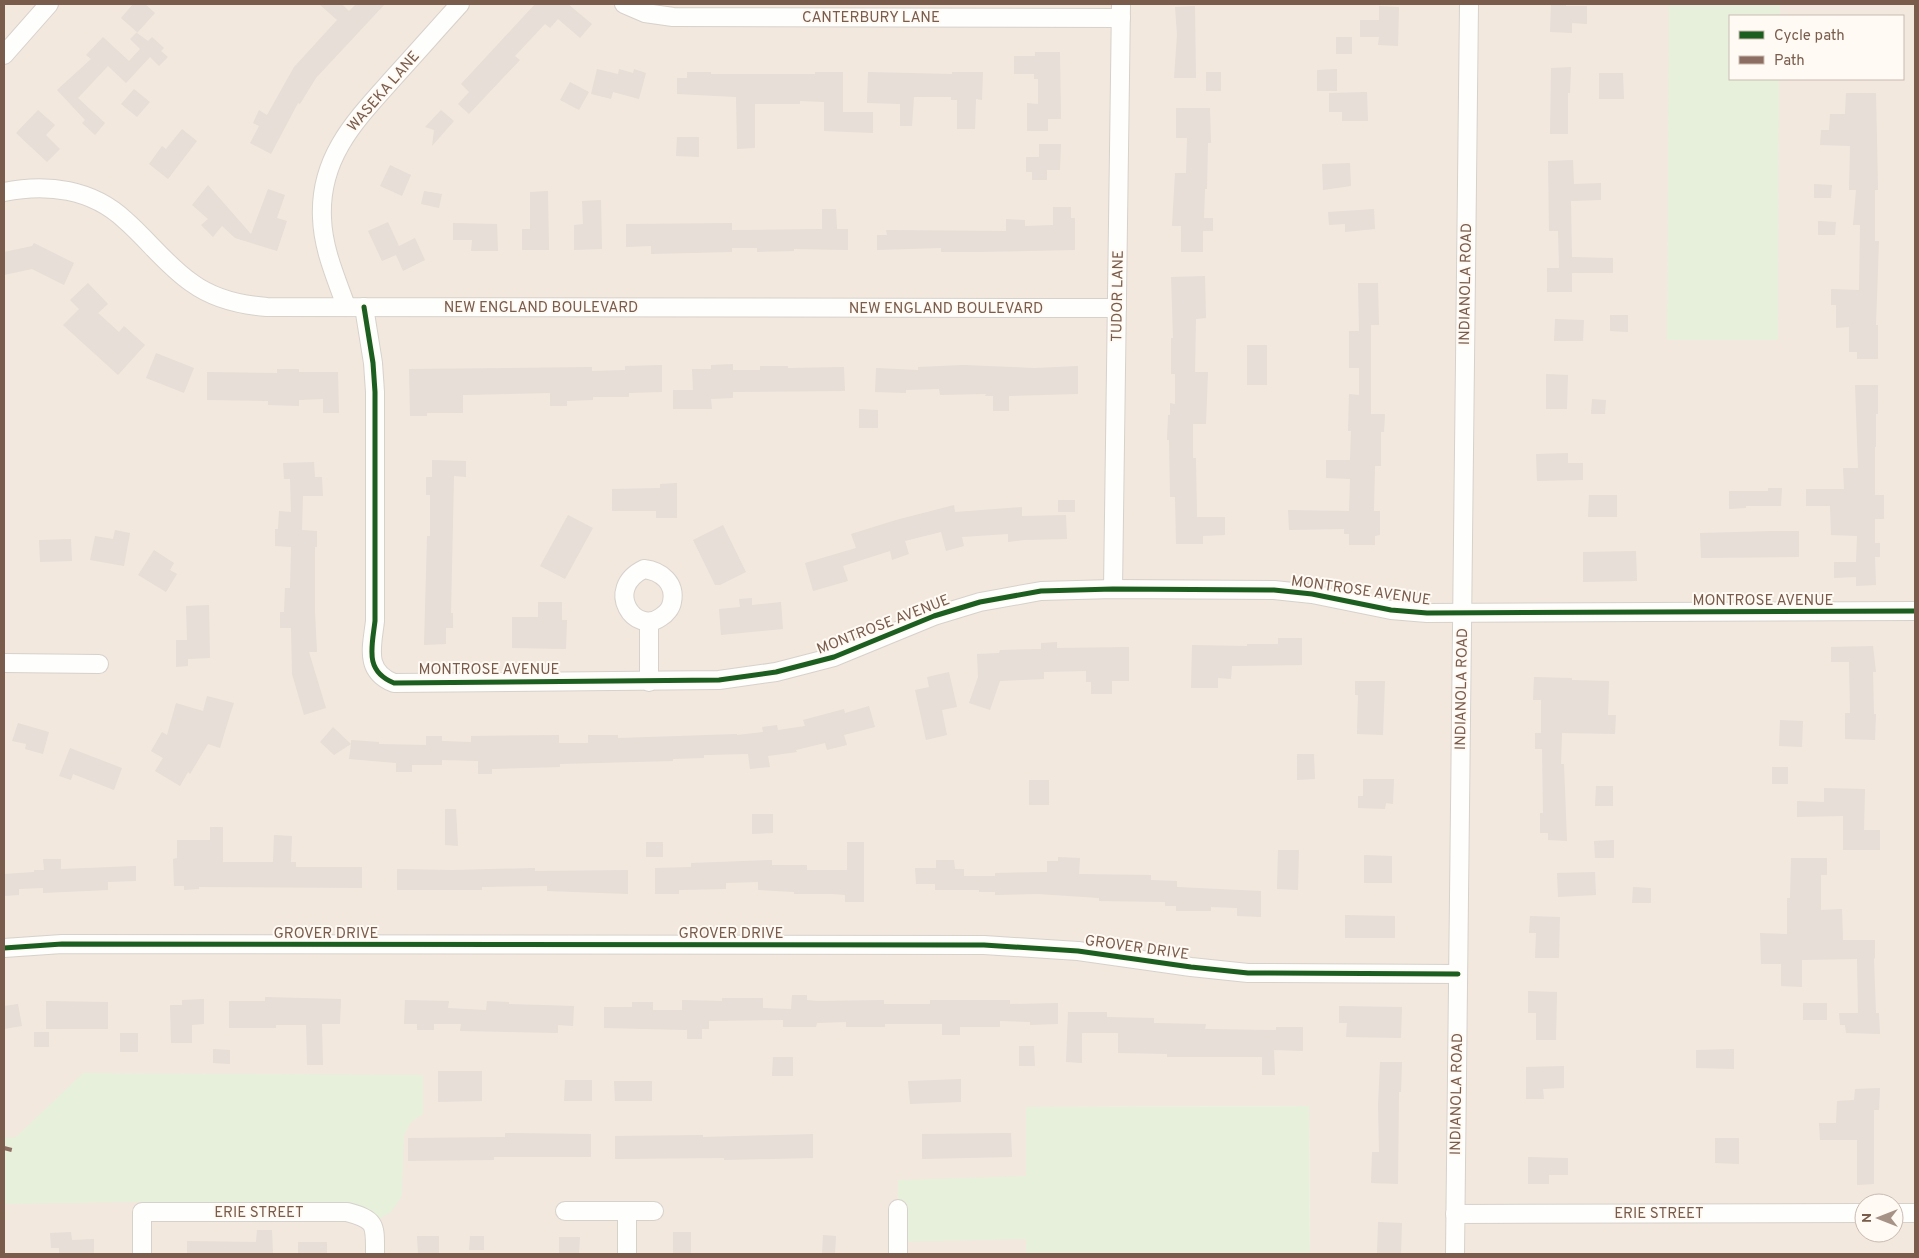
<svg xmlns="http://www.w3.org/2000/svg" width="1919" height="1258" font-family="Overpass,sans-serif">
<rect width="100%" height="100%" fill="#f9f5f0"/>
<path fill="#f2e8de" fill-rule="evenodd" d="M4,4H1915V1254H1310L1309,1106L1026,1107V1254H4ZM1730,16H1903V79H1730ZM1864,1203H1894V1233H1864Z"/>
<g fill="#e7f0db">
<path d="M1669,4H1780V16H1730V79H1779L1778,340H1667Z"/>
<path d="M83,1073L423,1075V1114L411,1122L404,1135L402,1196L391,1212L372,1223L363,1216L142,1212V1202L4,1204V1138L16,1137Z"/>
<path d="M1309,1106L1310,1254H1026V1239L898,1242V1180L1026,1176V1107Z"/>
</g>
<g fill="#e6ded7">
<path d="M133,4H145L155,13L137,33L148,41L152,37L164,48L161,51L168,57L159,66L150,57L126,83L108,66L78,98L105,123L95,135L82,123L85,120L57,90L91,59L86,55L103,37L129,61L140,49L130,39L137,32L121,18Z"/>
<path d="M319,4H342L349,11L356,4H385L316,78L300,104L298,103L271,154L250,143L259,126L253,123L259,110L267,115L294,67L337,20Z"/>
<path d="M535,4H568L592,24L580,38L558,19L550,28L545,24L515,56L520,60L469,114L458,104L469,92L461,84Z"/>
<path d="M1551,4H1566V6H1587V24L1572,23V33L1550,32Z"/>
<path d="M1195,6L1196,78H1174L1177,35L1175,7Z"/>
<path d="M1379,6L1399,7L1398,46L1378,45L1379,37H1360V20H1379Z"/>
<rect x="1336" y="37" width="16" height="17"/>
<path d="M1035,52H1060L1061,119H1048V131H1027V103L1038,104V79H1034V74H1014V56H1035Z"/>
<path d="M1571,67L1570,93H1568V134H1550L1551,68Z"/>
<path d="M597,69L618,74L619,69L633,73L634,69L646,73L639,99L613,92L611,99L591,94Z"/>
<path d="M1337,69V91H1317V70Z"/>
<path d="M687,72H711V74H815V72H843V112H873V133L824,131V102L800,101V104H755V148L737,149L736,97L677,94V78H687Z"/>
<path d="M868,72L952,74V72H983L982,100L976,99L975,129H957V100H951V97H914L912,126H900V104L867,103Z"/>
<rect x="1206" y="72" width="15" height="19"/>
<path d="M1599,73H1623L1624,99H1599Z"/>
<path d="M570,82L589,92L579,110L560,100Z"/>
<path d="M134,89L150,102L137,117L121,104Z"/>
<path d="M1367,92L1368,121H1342V112H1329V93Z"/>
<path d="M1846,93H1876L1878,190H1875V241H1879L1876,325H1878V359H1857V352H1849V327L1836,328V305H1831V289L1859,290L1860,225H1853L1856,190H1849L1850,146L1820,145L1821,130H1829L1830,114H1845Z"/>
<path d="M1176,108H1210L1211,143H1208L1207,189H1205L1204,218H1213V231H1203V252H1181V226H1172L1175,173H1186L1187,138H1176Z"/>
<path d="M38,110L55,125L46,135L60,149L47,162L16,133Z"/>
<path d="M441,110L454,121L432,146L434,130L425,127Z"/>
<path d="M182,129L197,141L168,179L149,164L162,146L166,149Z"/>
<path d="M677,137H699V157L676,156Z"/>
<path d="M1039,144H1061L1060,170H1047V180H1032V172H1026V157H1039Z"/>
<path d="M1573,160L1574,184L1601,183V200L1571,201L1572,257L1613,258V273H1572V292H1547V268H1559L1558,231H1549L1548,161Z"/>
<path d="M1350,163L1351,186L1323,190L1322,164Z"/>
<path d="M390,165L411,175L402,196L380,186Z"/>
<path d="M1814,184L1832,185L1831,198H1814Z"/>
<path d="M208,185L251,234L268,189L285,195L277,218L287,221L277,251L235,238L222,226L213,237L201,225L208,219L192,205Z"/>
<path d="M424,191L442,194L439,208L421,204Z"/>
<path d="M548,191L549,250H522V229H530V192Z"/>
<path d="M601,200L602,249L574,250V225L583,224L582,201Z"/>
<path d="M1053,207H1071V218H1075V250L977,252H941V248L877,250V235H887L886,230L1006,231V219L1025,220V226L1053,225Z"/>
<path d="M822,209H836L837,229H848V250L794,249V251L757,252V248H732V252L651,254V246L626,247V224L732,223V230L822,229Z"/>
<path d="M1374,209L1375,229L1345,232V224L1329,225L1328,212Z"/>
<path d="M1818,221L1836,222L1835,235H1818Z"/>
<path d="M388,222L399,246L415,238L425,260L403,271L396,255L382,261L368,231Z"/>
<path d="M453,223L497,224L498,251H471L472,240H453Z"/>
<path d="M34,243L74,263L64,285L32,269L4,275V252L32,246Z"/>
<path d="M1205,276L1206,318L1196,319L1195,372H1208L1206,424H1193V458H1196L1197,517H1225V535L1203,536V544H1176L1175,497H1170L1169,440H1167L1168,415H1170V403L1175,404V374H1171V338H1173L1171,277Z"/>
<path d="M88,283L108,304L98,313L119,332L124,326L145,345L118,375L63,325L79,309L70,300Z"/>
<path d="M1358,283H1378L1379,325H1371V414H1385L1384,432H1381V466H1375L1374,511H1380V535L1375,536V545H1349V534H1344V529L1289,530L1288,510L1349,511L1350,479L1326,478V460H1350L1351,431H1348L1349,394L1359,395V368H1349V331H1359Z"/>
<path d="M1610,315H1628V332L1610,331Z"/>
<path d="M1555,319L1584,320L1583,341H1554Z"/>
<rect x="1247" y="345" width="20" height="40"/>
<path d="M156,353L194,368L184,393L146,378Z"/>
<path d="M733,364V370H760V366H788V368L844,367L845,391L733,392V398L711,399L712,409H673V390H693L692,369H711V365Z"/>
<path d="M662,365V392L629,393V397H593V400L567,401V406H550V393L463,395V413H427V416H410L409,369L592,367V371L625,370V366Z"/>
<path d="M963,365L1035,368L1078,366V394L1009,396V411H993V396H985L986,394L940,395L939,389L906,390V393L875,392L876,368L918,370V367Z"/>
<path d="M277,369H299V372H338L339,413H323V399L299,400V406L268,405V401L207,400V372L277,373Z"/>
<path d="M1546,374L1568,375L1567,409H1546Z"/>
<path d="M1855,385H1878V414H1876V447H1875V495H1884V519H1875V543H1880V557H1875L1876,585L1856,586V577L1834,578V562H1856L1857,536L1831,535L1830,506H1806V489H1844L1843,468H1858Z"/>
<path d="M1592,399L1606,400L1605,414H1591Z"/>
<path d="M859,409L878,410V428H859Z"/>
<path d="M1568,453V463H1583V480L1537,481L1536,454Z"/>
<path d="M432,460L466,461V477L454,476L451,613H453V628H446V644L424,645L427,536H430V495H426V477H432Z"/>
<path d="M314,462L315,477H322L323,496H303L302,530L317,531V547H315V612L317,652H309L326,708L304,715L292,674L291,628H280V612H284L285,588H290L291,547L275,546V529H278L279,511L291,512L290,479H284L283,463Z"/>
<path d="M677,483V518H656V511H612V489L660,488V484Z"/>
<path d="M1768,488H1782L1781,506H1746V508L1729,509V491H1768Z"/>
<path d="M1589,495H1617V517H1588Z"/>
<rect x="1058" y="500" width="17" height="12"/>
<path d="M954,505L955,512L1022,507V516L1066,515L1067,539L1024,540L1008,542V534L962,537L964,546L946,551L941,532L905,541L909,554L892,560L890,551L843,566L848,581L813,591L805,563L856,548L851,534L896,520Z"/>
<path d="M568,515L593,528L565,579L540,566Z"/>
<path d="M723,525L746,572L720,585H715L693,540Z"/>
<path d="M115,530L130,533L124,566L90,560L95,536L113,539Z"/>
<path d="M1772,531H1799V557L1701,558L1700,533Z"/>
<path d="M71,539L72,561L40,562L39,540Z"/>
<path d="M154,550L174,563L170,570L177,574L166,592L138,575Z"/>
<path d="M1636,551L1637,581L1583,582V552Z"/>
<path d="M752,598V605L781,602L783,629L721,635L719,609L740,607L739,599Z"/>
<path d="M538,602H562V620H567L566,649L512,648V617H538Z"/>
<path d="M209,605L210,658L188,659V666L176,667V640H187L186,606Z"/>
<path d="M1278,638H1302V665L1232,666L1231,679L1218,678V688H1191L1192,645L1247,646V644H1278Z"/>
<path d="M1057,642V648L1129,647V681H1112V694H1091V682H1086V671L1044,672V679L1000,681L990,710L969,703L978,677L977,654L999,653L1000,650L1041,649V643Z"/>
<path d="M1873,646L1876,672H1873L1874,714H1876L1875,740L1845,739V713H1850L1849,662H1831V647Z"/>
<path d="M949,672L957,707L942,710L947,735L926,740L915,690L929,687L927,677Z"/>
<path d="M1534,677L1572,678V680L1609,681L1608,715H1616L1615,734L1562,733L1561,764H1564L1567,841L1548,840V833H1540V813H1543L1542,749H1535V733H1541V700H1533Z"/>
<path d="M1355,681H1385L1383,735L1357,734L1358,695H1355Z"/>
<path d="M207,696L234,703L230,715L220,748L208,744L190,774L188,772L180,786L155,771L163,758L151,751L162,732L167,735L176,703L203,711Z"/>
<path d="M869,706L875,727L844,735L847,745L827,750L825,743L796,750L797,752L768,756L770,767L750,769L748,754L704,755V758L673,759V761L560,764V767L492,769V774H478V761L442,760V765H412V772H396V763L349,759L351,744L334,755L320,742L333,727L351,744V740L379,742V744L426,745V736H442V741L471,742V736L559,735V743H588V735H618V738L737,734V735L763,732L762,727L777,725L778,730L805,726L803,720L844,709L845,713Z"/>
<path d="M1780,720L1803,721L1802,747L1779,746Z"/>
<path d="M18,723L49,732L43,754L25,749L26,744L12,741Z"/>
<path d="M70,748L122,768L114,790L73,774L71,780L59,776Z"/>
<path d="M1297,754H1314L1315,779L1297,780Z"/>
<rect x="1772" y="767" width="16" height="17"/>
<path d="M1363,779H1394L1393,804L1386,803L1385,809L1358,808V796H1363Z"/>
<rect x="1029" y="780" width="20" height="25"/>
<path d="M1596,786H1613V806H1595Z"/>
<path d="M1824,788L1865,789L1864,830H1880V850H1843V816L1797,817V801L1824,802Z"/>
<path d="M445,809H456L458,846L445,845Z"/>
<path d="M752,814H773V833L752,834Z"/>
<path d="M210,827H223V862H273L274,835L292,836L291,862H296V867H362V888L199,887V889L184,890V886H174L173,859L177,858V840H210Z"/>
<path d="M1614,840V858H1595L1594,841Z"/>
<rect x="646" y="842" width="17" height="15"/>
<path d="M847,842H864V902H845V895L833,894H794V892L758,890V882L726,883V889L679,890V894H655V868L691,867V863L772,860V865H807V870H847Z"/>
<path d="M1278,850H1299L1298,890L1277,889Z"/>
<path d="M1364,855L1392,856V883H1364Z"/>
<path d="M1058,857L1080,858L1079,874L1151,875V880L1177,881V887L1261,891V917L1237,916V908L1211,907V911H1176V906H1165V902L1099,901V898L1038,894L995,895V892H979V890H935V884H916L915,868H936V860H954L955,869H964V876H995V873L1047,872V861H1058Z"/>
<path d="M1791,858H1827V875H1821V910L1842,909L1843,940H1875V958L1874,959L1876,1013H1879L1880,1034L1846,1033L1845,1025H1840L1839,1013H1858L1857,959L1802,960V987L1781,986V964H1761L1760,933L1787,934V898H1790Z"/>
<path d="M43,859H61V869L136,866V881L108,882V890L43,893V888L19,889V895L4,896V874L34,872V870H44Z"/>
<path d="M535,868V871L628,870V894L547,891V886L482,887V890H397V869L453,870Z"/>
<path d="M1595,872L1596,895L1558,897L1557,873Z"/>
<path d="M1633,887L1651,888V903H1632Z"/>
<path d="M1345,915L1395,916V938H1345Z"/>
<path d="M1530,916L1560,917L1559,958H1535L1536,933H1529Z"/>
<path d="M1528,991L1557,992L1556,1040H1536V1013H1528Z"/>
<path d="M792,995H807V1000L817,1001L884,1000V1004H930V1000H1010V1004L1058,1003V1024L1030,1025V1022L1000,1021V1027H960V1035H942V1024H885V1027H846V1022L817,1023L816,1027H783V1020L709,1021V1029H702V1039H687V1030L604,1028V1007H632V1002H653V1010H682V1000L722,1001V998H763V1008L791,1009Z"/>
<path d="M265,997L341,999L340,1024H322L323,1065H307L306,1025H276V1028H229V1001H265Z"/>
<path d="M204,999V1024L192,1025V1043H171L170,1005H182V1000Z"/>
<path d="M405,1000L449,1001L448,1008L486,1010L487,1001L509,1002V1004L574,1006L573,1026L558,1025V1033L460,1031L461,1024H434V1030H417V1024H404Z"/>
<path d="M46,1001L108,1002V1029H46Z"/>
<rect x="1803" y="1003" width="24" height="17"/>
<path d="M18,1004L22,1026L4,1029V1006Z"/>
<path d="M1339,1006L1402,1007L1401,1038L1346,1037L1347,1023H1339Z"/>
<path d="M1068,1012H1107V1017L1154,1018V1023L1206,1024L1205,1029L1276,1030V1027H1303V1051L1274,1050L1275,1075H1262V1057H1167V1054L1118,1053V1033H1082V1063L1066,1062Z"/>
<rect x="34" y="1032" width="15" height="15"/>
<rect x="120" y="1033" width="18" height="19"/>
<path d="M1019,1046H1034L1035,1066H1019Z"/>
<path d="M213,1049L230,1050V1064L213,1063Z"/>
<path d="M1734,1049V1069L1696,1068V1050Z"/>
<path d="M773,1057H793V1076H772Z"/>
<path d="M1380,1062H1402L1401,1092H1399L1398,1184L1371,1183L1372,1152H1379L1378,1105Z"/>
<path d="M1564,1066V1088L1543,1089L1544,1099H1526V1067Z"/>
<path d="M438,1071H482V1101L438,1102Z"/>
<path d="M961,1079V1102L910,1104L908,1081Z"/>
<path d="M565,1080H592V1101H564Z"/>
<path d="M614,1081H652V1101H615Z"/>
<path d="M1880,1088L1879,1110H1874V1184L1857,1185V1140H1820L1819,1123H1836L1837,1101L1854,1100L1855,1089Z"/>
<path d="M505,1133L591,1134V1157H494V1160L408,1161V1138L505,1137Z"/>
<path d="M1011,1133L1012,1157L922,1159V1134Z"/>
<path d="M813,1134V1158L724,1160V1158L615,1159V1136L703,1135V1137Z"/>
<path d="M1715,1138H1739V1164L1715,1163Z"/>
<path d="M1528,1157L1568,1158V1175H1549V1184H1528Z"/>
<path d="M1378,1222L1402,1223L1401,1254H1377Z"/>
<path d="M257,1230H272L273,1254H187V1241L256,1242Z"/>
<path d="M71,1232L72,1240L94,1239V1254H59V1248H51L50,1233Z"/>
<rect x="673" y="1232" width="18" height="22"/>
<path d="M823,1235L836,1236L835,1254H822Z"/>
<path d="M417,1236H439V1254H418Z"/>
<path d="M470,1236H484V1250H469Z"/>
<path d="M559,1237H580L579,1254H559Z"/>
<rect x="298" y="1242" width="29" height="12"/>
</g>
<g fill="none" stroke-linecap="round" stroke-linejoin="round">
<defs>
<g id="minor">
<path d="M624,4L645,13L673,17L1121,18"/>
<path d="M4,55L49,4"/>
<path d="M4,192C47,183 92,189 125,220C148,240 167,266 192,283C214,299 240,305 267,307L1117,308"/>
<path d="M346,306C336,278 323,249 322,218C319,155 358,118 397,74C418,51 439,27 460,4"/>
<path d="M364,307L373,363L375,392V621C372,647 364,671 394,683L719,680L776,672L834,657L934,616L980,602L1041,591L1113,589L1274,590L1312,594L1391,610L1427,613L1915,611"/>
<path d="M644,569C661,571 676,583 672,602C671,608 666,614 661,617C635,636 603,589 644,569Z"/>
<path d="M1113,589L1121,4"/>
<path d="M649,623V682"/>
<path d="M4,663L99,664"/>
<path d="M4,948L62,944L984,945L1078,951L1191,967L1248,973L1458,974"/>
<path d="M565,1211H654"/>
<path d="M1894,1213H1915"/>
<path d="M1455,1214L1864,1213"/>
<path d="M142,1254V1212H347C377,1220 375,1225 375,1254"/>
<path d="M627,1254V1212"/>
<path d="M898,1254V1209"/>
<path d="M1455,1254L1469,4"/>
</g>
</defs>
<use href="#minor" stroke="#d7d1cb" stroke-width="20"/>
<use href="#minor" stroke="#fefefd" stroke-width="18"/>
<path stroke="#8d6e63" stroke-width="4" stroke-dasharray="8 4" stroke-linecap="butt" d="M4,1148L12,1150"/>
<defs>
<g id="cycleway">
<path d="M364,307L373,363L375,392V621C372,647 364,671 394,683L719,680L776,672L834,657L934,616L980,602L1041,591L1113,589L1274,590L1312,594L1391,610L1427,613L1915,611"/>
<path d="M4,948L62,944L984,945L1078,951L1191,967L1248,973L1458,974"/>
</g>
</defs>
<use href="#cycleway" stroke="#fffaf3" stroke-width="8"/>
<use href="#cycleway" stroke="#1b5e20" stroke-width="5"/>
</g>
<g text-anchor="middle" stroke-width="4" stroke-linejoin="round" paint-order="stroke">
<g font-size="15" fill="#7a5c4d" stroke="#fffaf3">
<text x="871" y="22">CANTERBURY LANE</text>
<text transform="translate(383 91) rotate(-49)" y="5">WASEKA LANE</text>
<text transform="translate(1465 284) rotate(-89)" y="5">INDIANOLA ROAD</text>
<text transform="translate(1117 296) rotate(-89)" y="5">TUDOR LANE</text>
<text x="541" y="312">NEW ENGLAND BOULEVARD</text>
<text x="946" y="313">NEW ENGLAND BOULEVARD</text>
<text transform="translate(1361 590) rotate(8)" y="5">MONTROSE AVENUE</text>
<text x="1763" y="605">MONTROSE AVENUE</text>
<text transform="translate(883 624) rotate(-21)" y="5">MONTROSE AVENUE</text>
<text x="489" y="674">MONTROSE AVENUE</text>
<text transform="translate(1461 689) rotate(-89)" y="5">INDIANOLA ROAD</text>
<text x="326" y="938">GROVER DRIVE</text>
<text x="731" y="938">GROVER DRIVE</text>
<text transform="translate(1137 947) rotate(8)" y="5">GROVER DRIVE</text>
<text transform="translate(1456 1094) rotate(-89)" y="5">INDIANOLA ROAD</text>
<text x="259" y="1217">ERIE STREET</text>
<text x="1659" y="1218">ERIE STREET</text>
</g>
</g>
<rect width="1919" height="1258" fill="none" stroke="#7a5c4d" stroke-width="10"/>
<rect x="1729" y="15" width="175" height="65" fill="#fffaf3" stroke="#cabbb1"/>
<rect x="1739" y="31" width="25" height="8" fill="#1b5e20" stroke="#cabbb1"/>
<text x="1774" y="40" font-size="15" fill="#7a5c4d">Cycle path</text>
<rect x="1739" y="56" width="25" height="8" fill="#8d6e63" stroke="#cabbb1"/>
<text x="1774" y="65" font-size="15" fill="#7a5c4d">Path</text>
<g transform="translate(1879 1218) rotate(270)"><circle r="24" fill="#fffaf3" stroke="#cabbb1"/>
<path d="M0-4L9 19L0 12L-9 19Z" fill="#a69286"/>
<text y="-8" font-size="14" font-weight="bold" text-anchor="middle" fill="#7a5c4d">N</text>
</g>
</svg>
